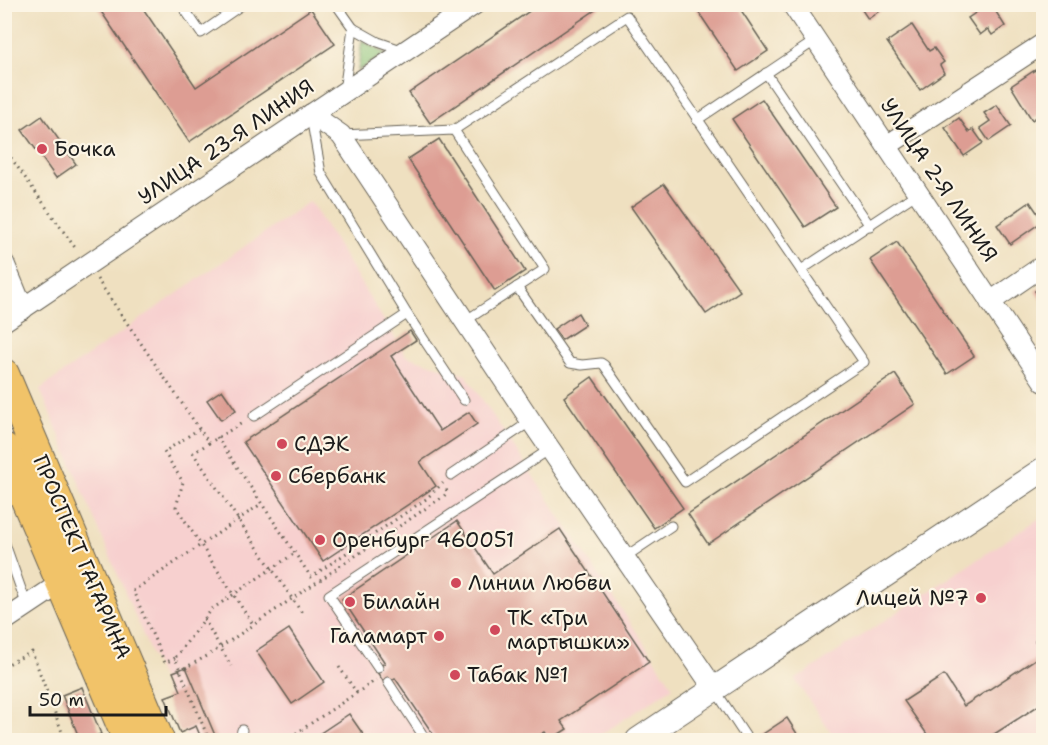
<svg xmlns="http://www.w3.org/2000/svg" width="1048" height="745" font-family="'Shantell Sans',sans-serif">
<rect width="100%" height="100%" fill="#fcf5e5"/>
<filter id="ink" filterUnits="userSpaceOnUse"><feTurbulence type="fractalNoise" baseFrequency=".0167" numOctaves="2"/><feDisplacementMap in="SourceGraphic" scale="12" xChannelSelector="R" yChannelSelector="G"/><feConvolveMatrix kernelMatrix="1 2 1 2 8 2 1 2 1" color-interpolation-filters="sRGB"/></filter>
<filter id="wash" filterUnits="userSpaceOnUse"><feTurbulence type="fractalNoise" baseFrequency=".008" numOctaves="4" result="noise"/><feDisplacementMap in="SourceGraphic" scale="24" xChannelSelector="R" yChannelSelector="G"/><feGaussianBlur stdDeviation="1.35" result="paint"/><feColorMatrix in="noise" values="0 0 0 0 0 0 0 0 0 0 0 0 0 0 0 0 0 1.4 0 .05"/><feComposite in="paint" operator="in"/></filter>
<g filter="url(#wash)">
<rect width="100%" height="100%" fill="#efe0c0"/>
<g fill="#f7d0cf">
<path d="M310,201L406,356L466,375L673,687L593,740H187L40,389Z"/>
<path d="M1043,516V740H836L795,680Z"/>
</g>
<path fill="#8bc479" stroke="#54704a" stroke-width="1.5" d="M362,41L386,54L358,71Z"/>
<g id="blocks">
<g fill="#dd9d93">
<path d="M96,4H140L196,87L311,9L335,44L189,142Z"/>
<path d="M540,4H604L430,123L409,93Z"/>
<path d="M693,4H737L768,51L738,71Z"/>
<path d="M858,4H889L868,19Z"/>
<path d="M989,4H991L1005,26L992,35L988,29L980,35L968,18Z"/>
<path d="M912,25L929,51L934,48L944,62L940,65L944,73L920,90L887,42Z"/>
<path d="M1035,70L1044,83V112L1032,120L1011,86Z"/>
<path d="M762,99L836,207L805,227L732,119Z"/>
<path d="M997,105L1011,126L989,141L980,128L990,121L984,113Z"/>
<path d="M42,116L76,164L56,178L22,130Z"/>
<path d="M959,118L969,132L973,129L983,143L964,156L945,128Z"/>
<path d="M439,139L525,271L495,291L408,159Z"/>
<path d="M664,184L740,291L706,314L631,207Z"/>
<path d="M1030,202L1043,221L1010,244L997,225Z"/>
<path d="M897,242L974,356L947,374L870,260Z"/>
<path d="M1044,286V304L1035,291Z"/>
<path d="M578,313L585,325L562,340L554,329Z"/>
<path d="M410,331L416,340L391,356L440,431L469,412L477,424L420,462L436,486L323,561L243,442Z"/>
<path d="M895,374L915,404L708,544L688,514Z"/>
<path d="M592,377L683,508L654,528L564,397Z"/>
<path d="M222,390L236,410L221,420L207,400Z"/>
<path d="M457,521L493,574L560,529L649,662L561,721L567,729L550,740L545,732L531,740H437L395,678L385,684L375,669L385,663L342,599Z"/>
<path d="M289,629L324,682L292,704L256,651Z"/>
<path d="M1044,636V702L985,740H931L904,701L944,675L964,706L1043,654L1035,641Z"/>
<path d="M186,667L217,740H202L196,726L180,733L165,697L181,691L173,672Z"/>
<path d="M82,687L101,734L96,736L98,740H80L62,695Z"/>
<path d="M349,714L367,740H310Z"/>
<path d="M787,718L801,740H763L760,736Z"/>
</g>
</g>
</g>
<g filter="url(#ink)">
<use href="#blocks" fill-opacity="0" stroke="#666155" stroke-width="1.5"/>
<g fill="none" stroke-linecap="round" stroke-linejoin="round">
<defs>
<g id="service">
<path d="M181,4L201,33L243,4"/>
<path d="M336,4L353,28L344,91"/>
<path d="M353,28L378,42L404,51"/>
<path d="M766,73L870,226"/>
<path d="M311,117L321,173L407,314L464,400"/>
<path d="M697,120L816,40"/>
<path d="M454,130L627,16L864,362L685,482L604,365L601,363L582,365L570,363L517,287"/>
<path d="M341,135L454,130L545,269L465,321"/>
<path d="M801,270L919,192"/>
<path d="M254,416L407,314"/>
<path d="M451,475L531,421"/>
<path d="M4,541L27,606"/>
<path d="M625,557L671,526"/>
<path d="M378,668L329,595L550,449"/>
<path d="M388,682L426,740"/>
<path d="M715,690L748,740"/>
<path d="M240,740L242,730"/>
</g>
<g id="minor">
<path d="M792,4L1044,382"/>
<path d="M311,114L341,135L531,421L715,690"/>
<path d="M888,145L1044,43"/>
<path d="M4,263L23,309"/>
<path d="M990,302L1044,265"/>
<path d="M4,321L475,4"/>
<path d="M4,621L61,583"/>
</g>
<path id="tertiary" d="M638,740L1044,469"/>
<g id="primary">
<path d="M4,374L159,740"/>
<path d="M4,448L128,740"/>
</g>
</defs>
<use href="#service" stroke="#666155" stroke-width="11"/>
<use href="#minor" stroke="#666155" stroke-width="22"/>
<use href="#tertiary" stroke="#666155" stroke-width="26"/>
<use href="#primary" stroke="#666155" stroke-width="32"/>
<g stroke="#666155" stroke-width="3" stroke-dasharray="1.5 4.5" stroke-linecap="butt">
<path d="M4,148L76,249"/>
<path d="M97,279L209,443L242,423"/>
<path d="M199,429L164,452L183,482L176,507L254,626"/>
<path d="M217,437L311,577L426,499L443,483"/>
<path d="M209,443L193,453L302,613"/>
<path d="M204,619L231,666"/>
<path d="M175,658L165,663L133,591L261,504"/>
<path d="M4,666L32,652L65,740"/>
<path d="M339,667L357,693"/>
<path d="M179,671L209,655L444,496L447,493L446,487"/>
<path d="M209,740L175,658L212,609L295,553"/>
<path d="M286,740L376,680"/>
</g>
<use href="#service" stroke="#fff" stroke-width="9"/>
<use href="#minor" stroke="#fff" stroke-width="20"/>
<use href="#tertiary" stroke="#fff" stroke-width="24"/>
<use href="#primary" stroke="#f1c369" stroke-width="30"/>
</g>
</g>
<g fill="#d1495b" stroke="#fcf5e5" stroke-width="2">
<circle cx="42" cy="149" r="6"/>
<circle cx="282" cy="444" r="6"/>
<circle cx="276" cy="476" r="6"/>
<circle cx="320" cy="540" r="6"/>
<circle cx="456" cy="583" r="6"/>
<circle cx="981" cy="598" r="6"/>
<circle cx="350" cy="602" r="6"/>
<circle cx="495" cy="630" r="6"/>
<circle cx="439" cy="636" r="6"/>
<circle cx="455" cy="675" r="6"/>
</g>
<g text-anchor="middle" stroke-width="4.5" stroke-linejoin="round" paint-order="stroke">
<g font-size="21" fill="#1c1c1c" stroke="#fcf5e5">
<text transform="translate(226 142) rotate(-34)" y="7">УЛИЦА 23-Я ЛИНИЯ</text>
<text transform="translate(939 180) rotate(56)" y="7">УЛИЦА 2-Я ЛИНИЯ</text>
<text transform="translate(82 557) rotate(67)" y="7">ПРОСПЕКТ ГАГАРИНА</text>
</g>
<g font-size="21" fill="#1c1c1c" stroke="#fcf5e5" text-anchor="start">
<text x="54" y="156">Бочка</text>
<text x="294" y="451">СДЭК</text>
<text x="288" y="483">Сбербанк</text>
<text x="332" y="547">Оренбург 460051</text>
<text x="468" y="590">Линии Любви</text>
<text x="969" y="605" text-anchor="end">Лицей №7</text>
<text x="362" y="609">Билайн</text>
<text x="507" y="625">ТК «Три<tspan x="507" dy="24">мартышки»</tspan></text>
<text x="427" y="643" text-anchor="end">Галамарт</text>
<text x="467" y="682">Табак №1</text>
</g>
</g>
<rect width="1048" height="745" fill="none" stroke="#fcf5e5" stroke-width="24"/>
<path d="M30 706v9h136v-9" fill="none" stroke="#1c1c1c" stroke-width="3"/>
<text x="39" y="706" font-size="18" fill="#1c1c1c" stroke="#fcf5e5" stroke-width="4.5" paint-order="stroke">50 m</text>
</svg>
